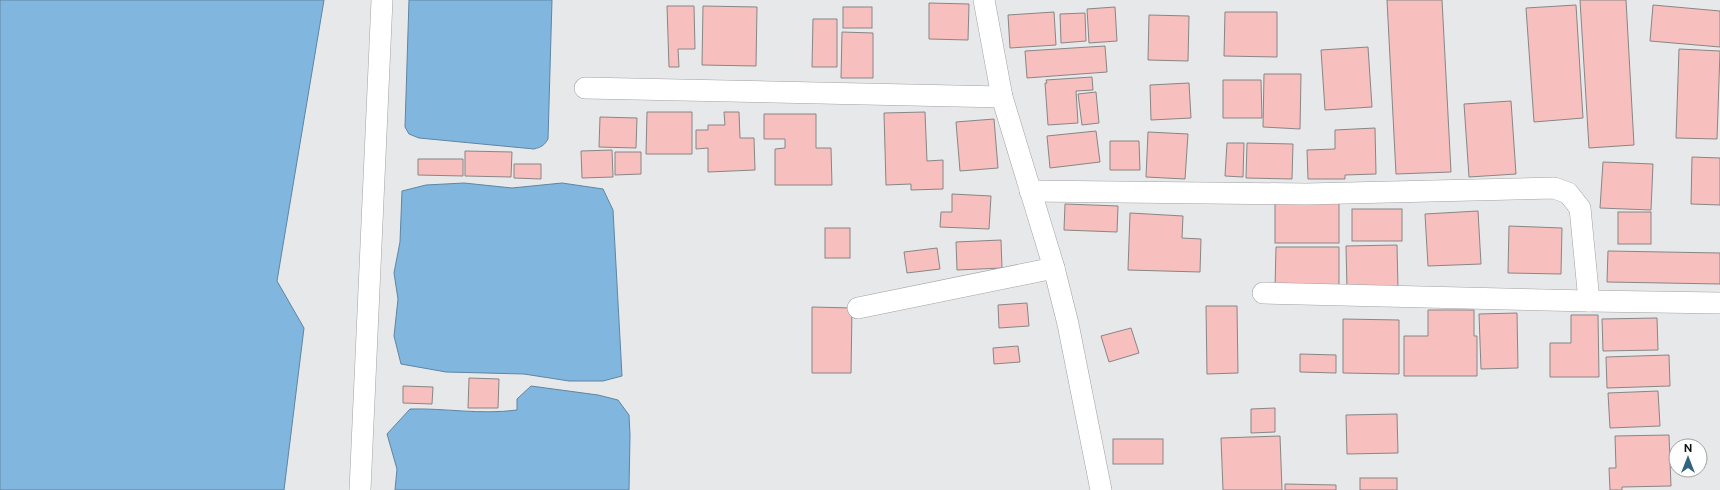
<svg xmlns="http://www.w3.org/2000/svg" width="1720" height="490" font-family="'Public Sans',sans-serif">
<rect width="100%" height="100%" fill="#e7e8ea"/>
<g fill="#81b6de" stroke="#5f85a1">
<path d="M0,0H324L277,281L304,328L284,490H0Z"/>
<path d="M409,0H552L548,139C544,146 541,147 534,149L419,138L409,134L405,127Z"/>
<path d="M464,183L512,188L562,183L603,189L613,210L622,376L603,381H569L524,374L446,372L401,364L394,336L398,299L394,273L400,242L402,191L426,185Z"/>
<path d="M531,386L598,395L618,400L629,415L630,435L629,490H395L397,469L387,434L410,409C445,408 481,415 517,410V399Z"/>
</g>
<g fill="#f7bfbd" stroke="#898686">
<path d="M1387,0H1442L1451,172L1396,174Z"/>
<path d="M1580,0H1626L1634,145L1589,148Z"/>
<path d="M929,3L969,4L968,40L929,39Z"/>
<path d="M1576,5L1583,118L1534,122L1526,8Z"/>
<path d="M1653,5L1720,11V47L1650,41Z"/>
<path d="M667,6H694L695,49H678L679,67H669Z"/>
<path d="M703,6L757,7L756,66L702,65Z"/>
<rect x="843" y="7" width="29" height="21"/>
<path d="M1115,7L1117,41L1089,43L1087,9Z"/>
<path d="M1054,12L1056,45L1010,48L1008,15Z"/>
<path d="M1225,12H1277V57L1224,56Z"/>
<path d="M1085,13L1086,41L1061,43L1060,14Z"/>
<path d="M1149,15L1189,16L1188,61L1148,60Z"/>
<path d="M813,19H837V67H812Z"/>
<path d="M842,32L873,33V78H841Z"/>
<path d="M1105,46L1107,72L1027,78L1025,51Z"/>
<path d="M1368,47L1372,107L1325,110L1321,50Z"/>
<path d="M1679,49L1720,51L1717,139L1676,138Z"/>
<path d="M1264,74H1301L1300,129L1263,127Z"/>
<path d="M1092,77L1093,90L1076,91L1078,123L1048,125L1045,83H1047L1046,80Z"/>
<path d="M1223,80H1261L1262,118H1223Z"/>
<path d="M1189,83L1191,118L1151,120L1150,85Z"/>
<path d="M1096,92L1099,123L1082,125L1078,94Z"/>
<path d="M1511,101L1516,174L1469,177L1464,104Z"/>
<path d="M647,112H692V154H646Z"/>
<path d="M724,112H739L740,138H754L755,170L708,172V148L696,149V130H708V125H725Z"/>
<path d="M925,112L927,161L943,160V189L911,190V184L886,185L884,113Z"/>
<path d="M764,114H816V148H831L832,185H775V149L785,148V139H764Z"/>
<path d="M600,117L637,118L636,148L599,147Z"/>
<path d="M994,119L998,168L960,171L956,122Z"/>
<path d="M1375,128L1376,174L1345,175V179H1308L1307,150L1335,149V130Z"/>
<path d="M1096,131L1100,162L1050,168L1047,136Z"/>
<path d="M1148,132L1188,134L1185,179L1146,177Z"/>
<path d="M1110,141H1139L1140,170H1110Z"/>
<path d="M1227,143H1244L1243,177L1225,176Z"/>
<path d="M1247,143L1293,144L1292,179L1246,178Z"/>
<path d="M612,150L613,177L582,178L581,151Z"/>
<path d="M465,151L512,152L511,177L465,176Z"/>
<path d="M615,152H641V174L615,175Z"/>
<path d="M1692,157L1720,158V205L1691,204Z"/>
<path d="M418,159H463V176L418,175Z"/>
<path d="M1603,162L1653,164L1651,210L1600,208Z"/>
<path d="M514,164H541V179L514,178Z"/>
<path d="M952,194L991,196L989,229L940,227L941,212H952Z"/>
<rect x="1275" y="202" width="64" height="41"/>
<path d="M1065,204L1118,206L1117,232L1064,230Z"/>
<rect x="1352" y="209" width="50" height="32"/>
<path d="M1478,211L1481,264L1428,266L1425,214Z"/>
<rect x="1618" y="212" width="33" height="32"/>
<path d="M1130,213L1183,216L1182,238L1201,239L1200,272L1128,270Z"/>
<path d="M1509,226L1562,228L1561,274L1508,273Z"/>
<rect x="825" y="228" width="25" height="30"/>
<path d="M1001,240L1002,268L957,270L956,242Z"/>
<path d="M1397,245L1398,288L1347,290L1346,246Z"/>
<path d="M1276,247H1339V288H1275Z"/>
<path d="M937,248L940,269L907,273L904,252Z"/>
<path d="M1608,251L1720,253V284L1607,282Z"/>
<path d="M1027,303L1029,326L999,328L998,305Z"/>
<path d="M1206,306H1237L1238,373L1207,374Z"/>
<path d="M812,307L852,308L851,373H812Z"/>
<path d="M1428,310H1474V336H1477V376H1404V336H1428Z"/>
<path d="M1517,313L1518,368L1481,369L1479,314Z"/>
<path d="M1571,315H1598L1599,377H1550V343H1571Z"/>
<path d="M1657,318L1658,350L1603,351L1602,319Z"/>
<path d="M1343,319L1399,320V374L1343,373Z"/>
<path d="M1131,328L1139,353L1109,362L1101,336Z"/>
<path d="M1018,346L1020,362L994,364L993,348Z"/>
<path d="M1300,354L1336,355V373L1300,372Z"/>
<path d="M1669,355L1670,386L1607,388L1606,357Z"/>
<path d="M469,378L499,379L498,408H468Z"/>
<path d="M403,386L433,387L432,404L403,403Z"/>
<path d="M1658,391L1660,426L1610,428L1608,393Z"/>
<path d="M1275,408V432L1251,433V409Z"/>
<path d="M1397,414L1398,453L1347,454L1346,415Z"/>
<path d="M1669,435L1671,486L1622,487V490H1610L1609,468H1616L1615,436Z"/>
<path d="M1280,436L1282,490H1223L1221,438Z"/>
<rect x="1113" y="439" width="50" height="25"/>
<rect x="1360" y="478" width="37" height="12"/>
<path d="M1285,484L1336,485V490H1285Z"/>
</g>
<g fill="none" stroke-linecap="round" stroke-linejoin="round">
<defs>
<g id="street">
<path d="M984,0L1002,97L1054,268L1068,324L1101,490"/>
<path d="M585,88L1002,97"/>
<path d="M1030,191L1306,194L1554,188L1568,193L1580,208L1589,301L1720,303"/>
<path d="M1263,293L1589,301"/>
<path d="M858,308L1054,268"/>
<path d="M360,490L382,0"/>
</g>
</defs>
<use href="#street" stroke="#a2a2a4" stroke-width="22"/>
<use href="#street" stroke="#fff" stroke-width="21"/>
</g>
<g transform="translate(1688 458)"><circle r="19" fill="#ffffff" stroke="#a0a0a0"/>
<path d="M0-3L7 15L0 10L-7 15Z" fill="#306480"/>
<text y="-6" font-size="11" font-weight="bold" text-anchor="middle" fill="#111212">N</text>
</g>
</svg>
